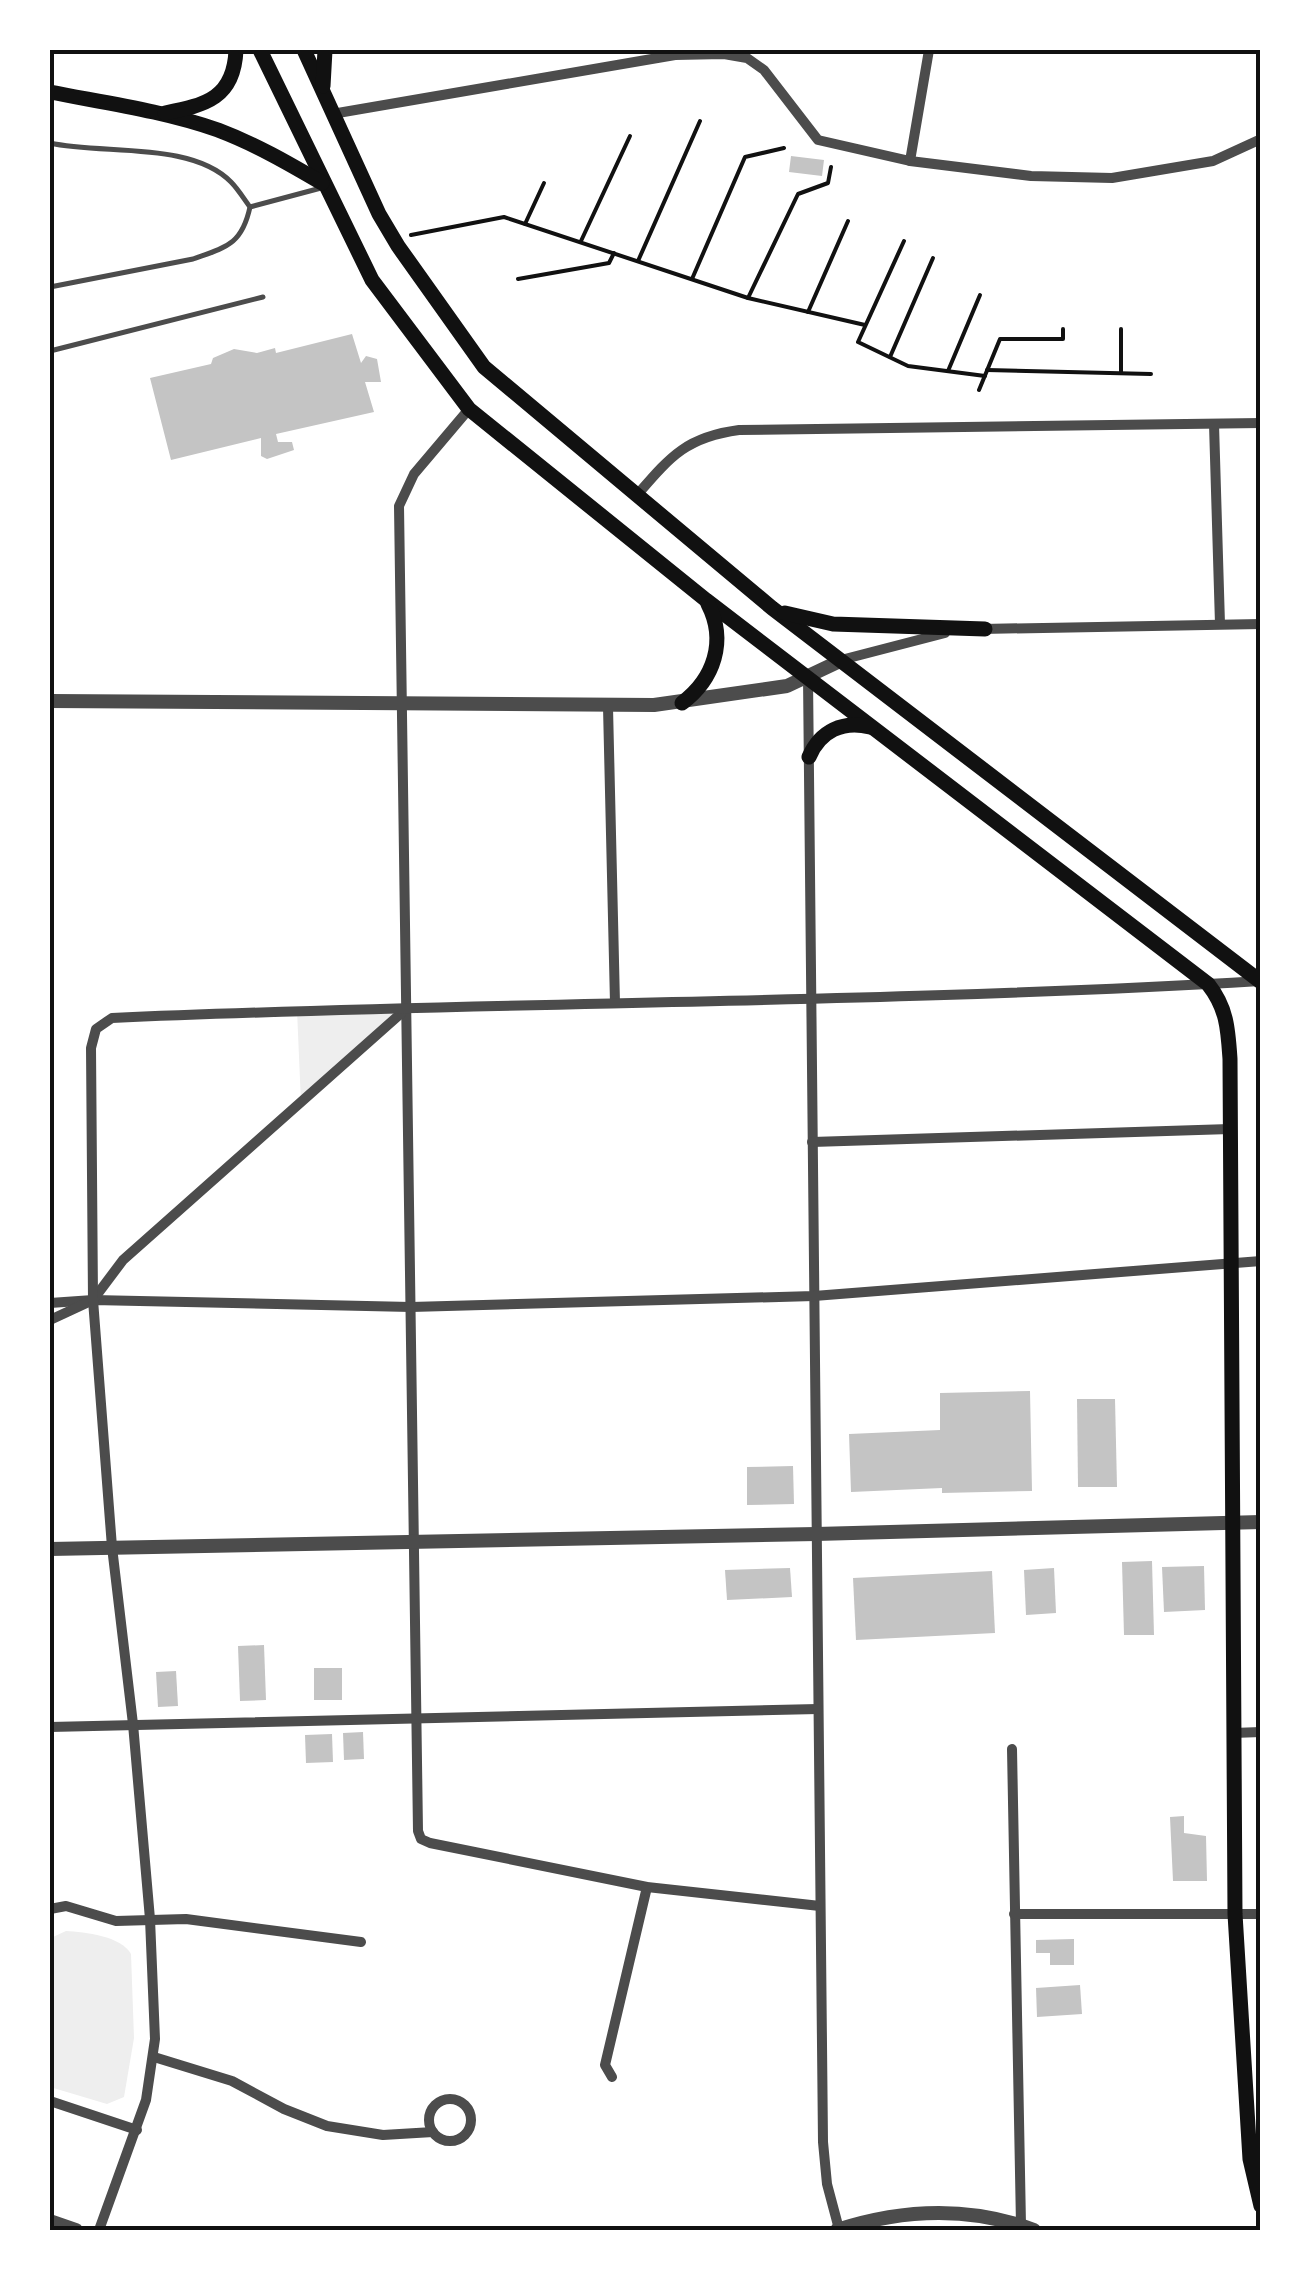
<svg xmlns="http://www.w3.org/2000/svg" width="1311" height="2280" font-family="Quicksand,sans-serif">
<rect width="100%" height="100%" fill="#fff"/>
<g fill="#eee">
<path d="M407,1007L301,1103L297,1010Z"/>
<path d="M66,1931C85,1932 121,1936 131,1954L134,2038L124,2097L107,2104L50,2087V1945L53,1937Z"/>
</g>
<g fill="#c4c4c4">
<path d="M791,156L824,160L822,176L789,172Z"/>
<path d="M352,334L361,363L366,356L377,359L381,382H365L374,412L276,434L278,442H292L294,450L267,459L261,456V438L171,460L150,378L211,364L213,358L234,349L257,353L275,348L276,353Z"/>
<path d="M1030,1391L1032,1491L942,1493V1488L851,1492L849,1434L940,1430V1393Z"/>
<path d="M1077,1399H1115L1117,1487H1078Z"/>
<path d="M793,1466L794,1504L747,1505V1467Z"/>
<path d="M1152,1561L1154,1635H1124L1122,1562Z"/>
<path d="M1204,1566L1205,1610L1164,1612L1162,1567Z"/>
<path d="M790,1568L792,1597L727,1600L725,1570Z"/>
<path d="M1054,1568L1056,1613L1026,1615L1024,1570Z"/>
<path d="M992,1571L995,1633L856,1640L853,1578Z"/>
<path d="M264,1645L266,1700L240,1701L238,1646Z"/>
<rect x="314" y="1668" width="28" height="32"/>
<path d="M176,1671L178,1706L158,1707L156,1672Z"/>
<path d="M363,1732L364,1759L344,1760L343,1733Z"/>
<path d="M332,1734L333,1762L306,1763L305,1735Z"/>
<path d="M1184,1816V1833L1206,1836L1207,1881H1173L1170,1817Z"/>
<path d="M1074,1939V1965H1050V1953H1036V1940Z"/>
<path d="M1080,1985L1082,2014L1037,2017L1036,1988Z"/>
</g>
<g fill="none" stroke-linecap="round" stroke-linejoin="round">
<g stroke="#111" stroke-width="4">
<path d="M525,224L544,183"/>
<path d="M411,235L504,217L748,298L865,325"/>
<path d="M581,241L630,136"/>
<path d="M904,241L858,342L908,366L985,376"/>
<path d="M638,261L700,121"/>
<path d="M518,279L609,263L614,253"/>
<path d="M692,279L745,157L784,148"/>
<path d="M748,298L798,194L828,183L831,167"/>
<path d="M808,312L848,221"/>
<path d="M890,357L933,258"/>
<path d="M987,370L1151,374"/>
<path d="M948,371L980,295"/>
<path d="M1121,373V329"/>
<path d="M979,390L1000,339H1063V329"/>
</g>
<g stroke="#4c4c4c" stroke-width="5">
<path d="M50,143C102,155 191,141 231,182C238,189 244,199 250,207C242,244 227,247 193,259L50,287"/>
<path d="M250,207L321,188"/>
<path d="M50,351L263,297"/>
</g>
<g stroke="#4c4c4c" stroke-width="10">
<path d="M332,114L675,55L724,54L747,58L764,70L818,140L910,161L1031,176L1112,178L1213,161L1261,139"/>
<path d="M910,161L929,50"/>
<path d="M469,409L414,474L399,506L418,1831L421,1839L430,1843L647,1887L820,1906"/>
<path d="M1214,424L1220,624"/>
<path d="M637,495C670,457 686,437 739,430L1261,423"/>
<path d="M982,629L1261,624"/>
<path d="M841,660L945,633"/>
<path d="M808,677L823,2142L827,2184L839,2229"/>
<path d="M608,707L615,1003"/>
<path d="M812,1142L1230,1129"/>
<path d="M50,1303L93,1300L411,1307L814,1296L1261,1261"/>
<path d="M50,1320L93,1300L123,1260L407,1008"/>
<path d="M50,1727L818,1709"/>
<path d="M1233,1733L1261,1732"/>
<path d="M1012,1749L1021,2225"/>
<path d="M50,1909L66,1906L116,1921L186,1919L361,1942"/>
<path d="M1014,1914H1261"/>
<path d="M154,2057L232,2081L284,2109L327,2126L383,2135L433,2132"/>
<path d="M612,2077L605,2065L647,1887"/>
<circle cx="450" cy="2120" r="21"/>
<path d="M50,2101L137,2130"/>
<path d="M99,2230L146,2100L155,2039L150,1919L133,1724L112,1547L93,1300L91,1048L96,1029L112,1018C494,1001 878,1004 1260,981"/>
</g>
<g stroke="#4c4c4c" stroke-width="14">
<path d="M50,701L654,705L787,686L840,661"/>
<path d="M50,1549L816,1534L1261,1522"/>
<path d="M50,2221L76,2230"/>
<path d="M837,2230C902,2209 969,2206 1034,2230"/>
</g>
<g stroke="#111" stroke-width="15">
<path d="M260,50L372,280L469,409L706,600L1208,984C1227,1008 1228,1029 1230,1059L1235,1914L1250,2159L1261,2206"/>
<path d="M304,50L379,214L398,246L484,367L772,608L1261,982"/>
<path d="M323,86L325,50"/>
<path d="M50,92C106,103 164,111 218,130C255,144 288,163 322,183"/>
<path d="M165,113C206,105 234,98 236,50"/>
<path d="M785,613L833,624L985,629"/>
<path d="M682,703C714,679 727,641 708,604"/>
<path d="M809,757C820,731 843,720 870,727"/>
</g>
</g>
<rect width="1311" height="2280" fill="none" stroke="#ffffff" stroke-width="105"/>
<rect x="52" y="52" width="1206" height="2176" fill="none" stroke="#111" stroke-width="4"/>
</svg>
